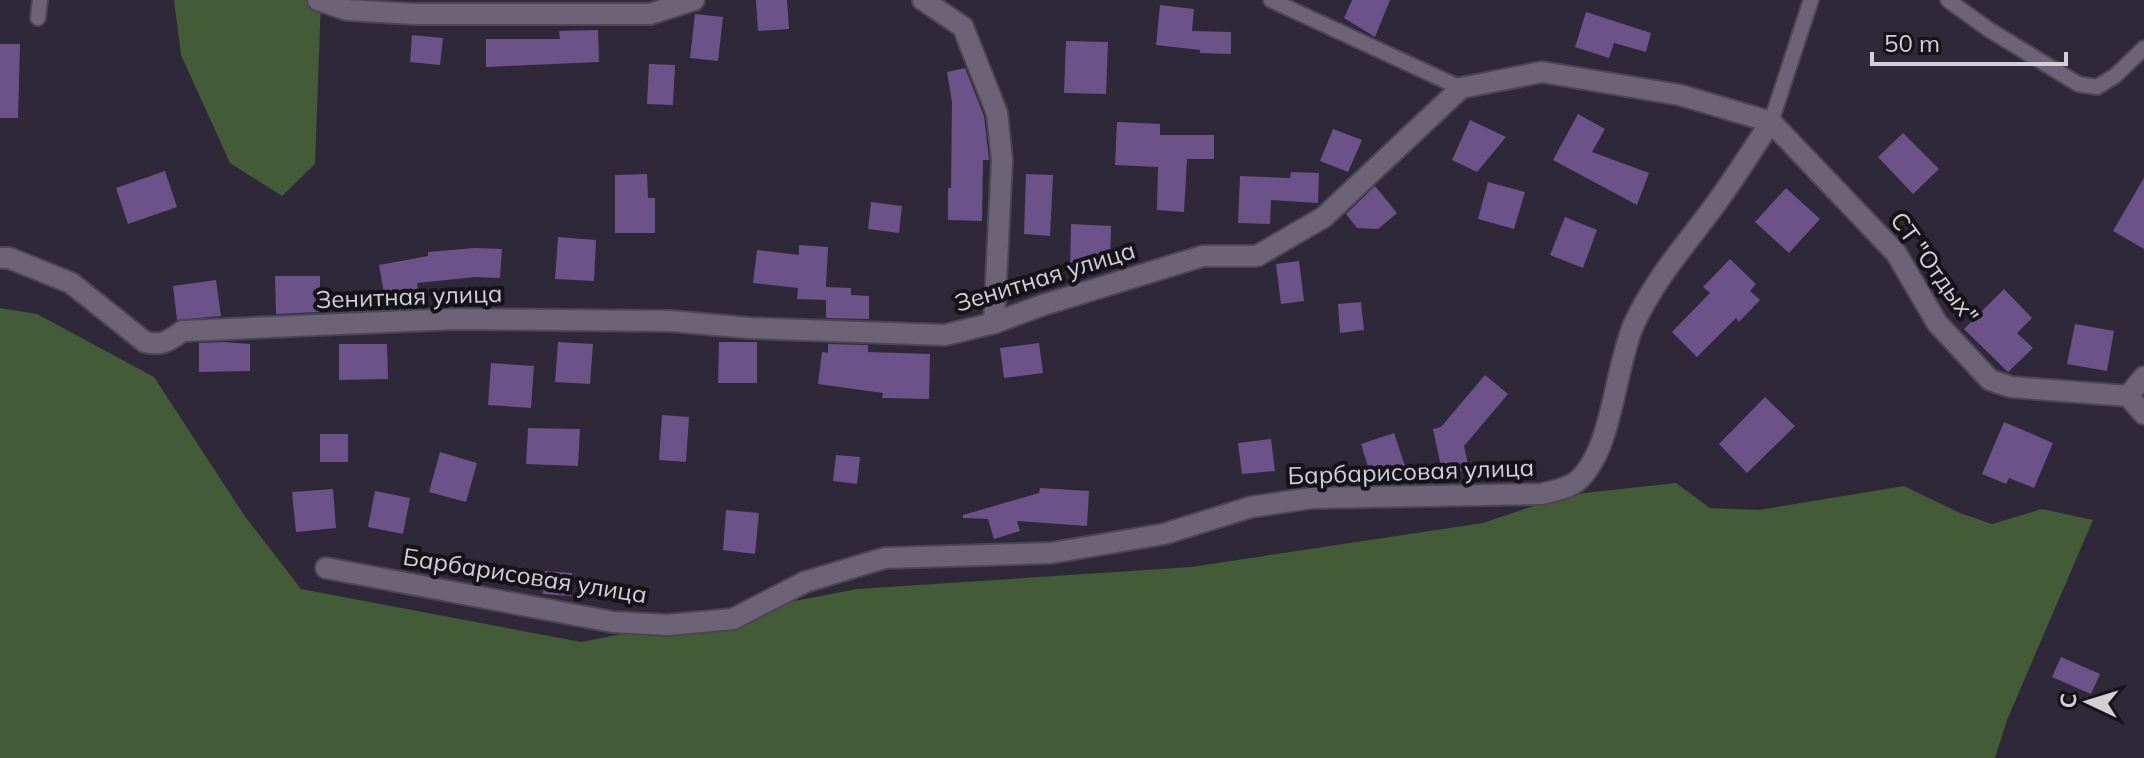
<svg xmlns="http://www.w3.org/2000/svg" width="2144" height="758" font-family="Mulish,sans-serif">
<rect width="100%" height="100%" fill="#2f2838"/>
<g fill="#435b36">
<path d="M174,0H321L315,164L282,196L230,163L181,55Z"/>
<path d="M0,308L37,314L154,377L244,515L301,589L581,642L857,589L1191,567L1483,523L1566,495L1676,483L1710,508L1759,510L1904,486L1960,513L1992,524L2042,509L2093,520L2007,720L1995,758H0Z"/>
</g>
<g fill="#6b5288">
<path d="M756,0H787L789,29L758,31Z"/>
<path d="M1352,0H1390L1375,37L1344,18Z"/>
<path d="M1160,5L1194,9L1192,31L1231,32V54L1200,53V50L1156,45Z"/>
<path d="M1586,12L1651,33L1646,52L1614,43L1609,58L1575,47Z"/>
<path d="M695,14L723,17L718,61L690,58Z"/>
<path d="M598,30L599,62L486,67V39H560L559,31Z"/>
<path d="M412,35L443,38L440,65L410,62Z"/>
<path d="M1066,41L1108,42L1106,94L1064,93Z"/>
<path d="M0,44H20L18,118H0Z"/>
<path d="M649,64L675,65L673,105L647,104Z"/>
<path d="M965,68L984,116L989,160H983L982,221L948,220V188H951L952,102L947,72Z"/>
<path d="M1578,114L1605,129L1592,152L1649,173L1637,205L1553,160Z"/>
<path d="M1470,120L1506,137L1477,172L1452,160Z"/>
<path d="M1117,122L1160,124V135H1214V159H1187L1184,212L1157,210L1158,167L1115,165Z"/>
<path d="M1333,129L1362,140L1348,172L1320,161Z"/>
<path d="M1903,133L1939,169L1913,194L1878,157Z"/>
<path d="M165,171L177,207L128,224L116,188Z"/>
<path d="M1291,172L1319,173L1318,203L1271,200L1270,224L1238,223L1240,176L1290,178Z"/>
<path d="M647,174L648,198H655V233H615V175Z"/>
<path d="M1026,174L1053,175L1050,236L1024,234Z"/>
<path d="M2144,178V249L2113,231Z"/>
<path d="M1488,182L1525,192L1514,229L1478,219Z"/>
<path d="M1375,186L1397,213L1378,229L1357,228L1346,214Z"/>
<path d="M1786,188L1820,219L1789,253L1755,222Z"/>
<path d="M871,202L902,206L899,233L868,229Z"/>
<path d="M1565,217L1597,230L1583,268L1550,255Z"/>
<path d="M1071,224L1111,226L1110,268L1070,267Z"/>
<path d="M558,237L596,240L594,281L555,279Z"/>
<path d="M799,245L828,247L826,287L851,288V295L869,296V319L826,318V300L797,299L798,288L753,283L757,250L799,255Z"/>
<path d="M475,248L502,249L500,278L476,277L417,283L420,299L386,305L379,265L428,256V252Z"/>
<path d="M1730,259L1756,284L1750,291L1760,300L1739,322L1736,318L1697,357L1672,332L1710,293L1703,287Z"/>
<path d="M1299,261L1304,301L1281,304L1276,264Z"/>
<path d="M275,276H320V312L276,314Z"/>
<path d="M216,280L221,316L177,320L173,286Z"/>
<path d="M2004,289L2032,318L2017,333L2033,348L2008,372L1964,329Z"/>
<path d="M1361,302L1364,330L1340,333L1338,304Z"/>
<path d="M2075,324L2114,331L2107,371L2067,364Z"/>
<path d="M224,342L250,344V371L199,372V343Z"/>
<path d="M558,342L593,344L590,384L555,382Z"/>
<path d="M719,342H757V383H718Z"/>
<path d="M1039,343L1043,373L1004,378L1000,348Z"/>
<path d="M339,344H387L388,379L339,380Z"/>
<path d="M828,344L868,345V352L930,354L929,399L882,398L883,393L818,384L822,352L828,353Z"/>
<path d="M491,363L534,366L531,408L488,405Z"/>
<path d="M1485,375L1508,394L1464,446L1469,469L1443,476L1433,429L1441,427Z"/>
<path d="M1765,397L1795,426L1747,473L1719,444Z"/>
<path d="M662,415L689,417L686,462L659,460Z"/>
<path d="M2004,422L2053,443L2034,488L2009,478L2006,484L1982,474Z"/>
<path d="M528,428L580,429L578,466L526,464Z"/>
<path d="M1394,433L1407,472L1373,483L1361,444Z"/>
<rect x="320" y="434" width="28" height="28"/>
<path d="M1271,439L1275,471L1242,474L1238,443Z"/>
<path d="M440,452L477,463L466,502L429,492Z"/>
<path d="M836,455L860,457L857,484L833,481Z"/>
<path d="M1040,488L1089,491L1087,526L1017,521L1020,531L994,539L988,519L963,518V515L1039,493Z"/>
<path d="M333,489L336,528L296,532L292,492Z"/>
<path d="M375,491L410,498L403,534L368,527Z"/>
<path d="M726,510L759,513L755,554L723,550Z"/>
<path d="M545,571L572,573L571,596L543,594Z"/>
<path d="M2061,657L2100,674L2091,694L2052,677Z"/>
</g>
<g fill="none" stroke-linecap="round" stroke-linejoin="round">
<defs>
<g id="service">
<path d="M1271,0L1461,88"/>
<path d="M1948,0L1988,29L2078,84L2097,87L2115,76L2144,48"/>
<path d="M38,18L40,0"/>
<path d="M1771,122L1811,0"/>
</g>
<g id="minor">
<path d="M318,0L347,10L415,14H650L694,0"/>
<path d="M923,0L963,27L997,113L1002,160L994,323"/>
<path d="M0,258H9L71,283L145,342C163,346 168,341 183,331L454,319L670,321L750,328L945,335L994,323L1043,305L1203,256H1257L1324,217L1461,88L1542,72L1680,95L1771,122L1896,253L1937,323L1990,380L2011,387L2128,396"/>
<path d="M2128,396L2144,377"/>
<path d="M2128,396L2144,414"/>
<path d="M326,568L613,622L668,625L733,619L805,582L885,558L1051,553L1164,534L1251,507L1312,498L1542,494C1552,491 1567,489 1576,482C1613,452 1614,369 1634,324C1656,276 1690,240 1720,198C1738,173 1754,147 1771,122"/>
</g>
</defs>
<use href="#service" stroke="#4c4653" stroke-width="18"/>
<use href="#minor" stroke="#4c4653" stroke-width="24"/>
<use href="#service" stroke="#6c6476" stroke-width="14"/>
<use href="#minor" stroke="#6c6476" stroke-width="20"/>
</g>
<g text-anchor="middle" stroke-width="8" stroke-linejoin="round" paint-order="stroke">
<g font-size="24" fill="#d3cfd9" stroke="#16121a">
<text transform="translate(1934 268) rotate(54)" y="8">СТ "Отдых"</text>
<text transform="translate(1045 277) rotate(-17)" y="8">Зенитная улица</text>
<text transform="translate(409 297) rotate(-2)" y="8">Зенитная улица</text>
<text transform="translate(1411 472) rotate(-2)" y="8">Барбарисовая улица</text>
<text transform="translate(525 576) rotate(9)" y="8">Барбарисовая улица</text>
</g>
</g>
<g transform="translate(2088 702) rotate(274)" stroke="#16121a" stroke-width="6" paint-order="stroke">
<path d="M0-6L14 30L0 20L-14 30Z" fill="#d3cfd9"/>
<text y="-12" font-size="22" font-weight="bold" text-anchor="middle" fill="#d3cfd9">С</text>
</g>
<path d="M1872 52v12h194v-12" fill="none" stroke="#d3cfd9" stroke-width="4"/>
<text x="1884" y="52" font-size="24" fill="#d3cfd9" stroke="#16121a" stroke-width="6" paint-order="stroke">50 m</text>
</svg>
